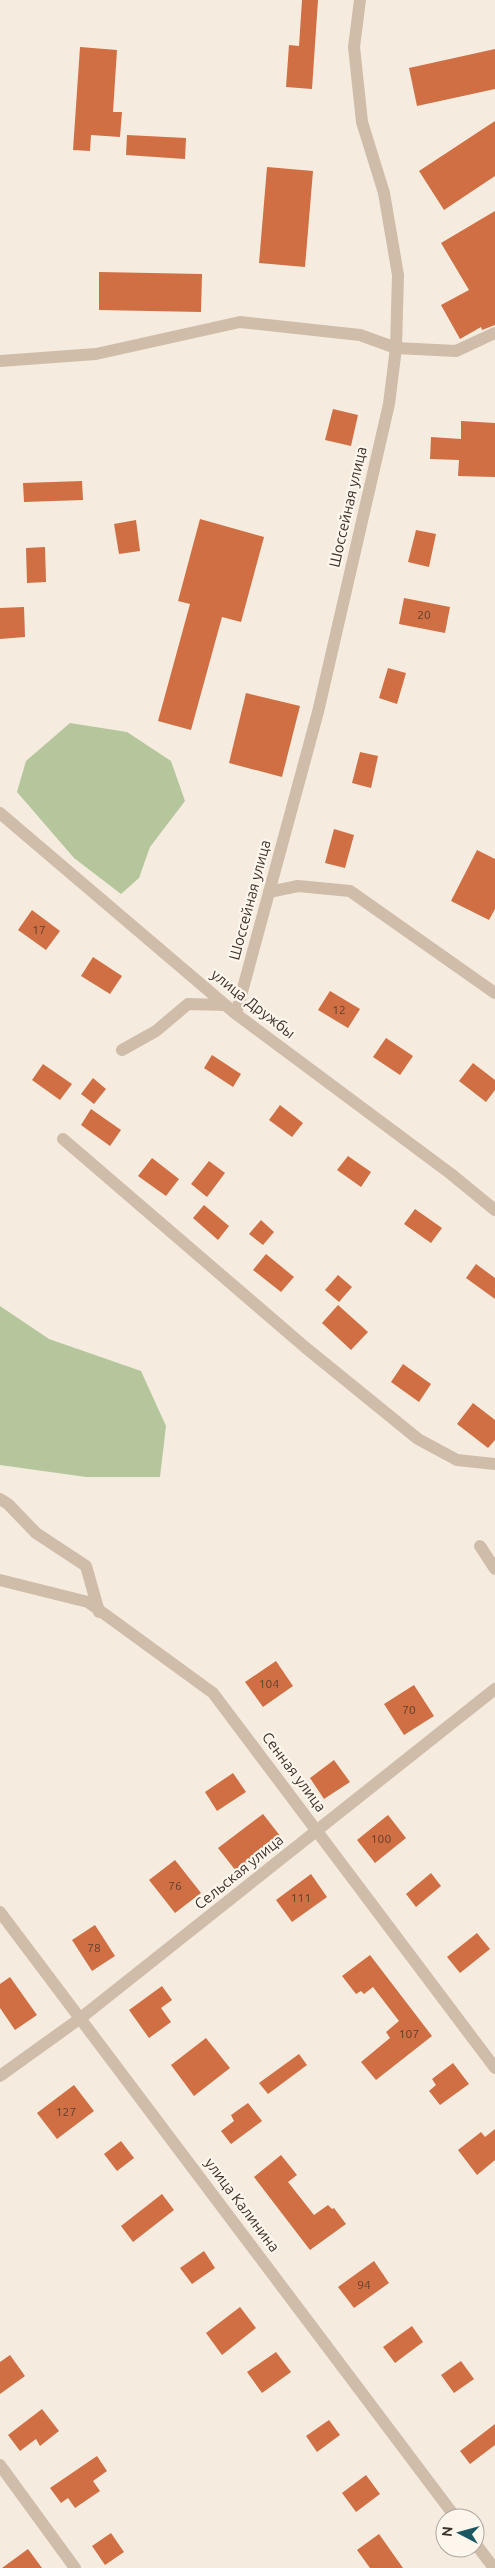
<svg xmlns="http://www.w3.org/2000/svg" width="495" height="2568" font-family="Ubuntu,sans-serif">
<rect width="100%" height="100%" fill="#f5ecdf"/>
<g fill="#b5c69d">
<path d="M70,723L127,732L171,761L185,801L150,847L139,878L121,894L74,858L17,792L26,761Z"/>
<path d="M0,1306L49,1339L141,1371L166,1426L160,1477H86L0,1465Z"/>
</g>
<g fill="#cf6f43">
<path d="M302,0H318L312,89L286,87L289,45L299,46Z"/>
<path d="M80,47L117,50L113,112H122L120,137L91,135L90,151L73,150Z"/>
<path d="M495,49V89L417,106L409,68Z"/>
<path d="M495,121V176L444,210L419,171Z"/>
<path d="M127,135L186,138L185,159L126,155Z"/>
<path d="M267,167L313,171L305,267L259,263Z"/>
<path d="M495,211V325L482,330L481,327L460,339L441,305L469,290L441,243Z"/>
<path d="M99,272L202,274L201,312L99,310Z"/>
<path d="M333,409L358,415L351,446L325,440Z"/>
<path d="M461,421L495,423V477L458,476L459,460L430,459L431,437L461,439Z"/>
<path d="M82,481L83,500L24,502L23,483Z"/>
<path d="M200,519L264,537L241,622L222,617L191,730L158,721L190,604L178,601Z"/>
<path d="M136,520L140,551L119,554L114,524Z"/>
<path d="M416,530L436,534L429,567L408,562Z"/>
<path d="M45,547L46,582L27,583L26,548Z"/>
<path d="M404,598L450,607L445,633L399,624Z"/>
<path d="M24,607L25,637L0,639V608Z"/>
<path d="M388,668L406,673L397,704L379,698Z"/>
<path d="M246,693L300,706L282,777L229,763Z"/>
<path d="M360,752L378,756L371,788L352,783Z"/>
<path d="M334,829L354,835L345,868L325,863Z"/>
<path d="M477,850L495,859V909L489,920L451,901Z"/>
<path d="M32,910L60,931L46,950L18,930Z"/>
<path d="M93,957L122,976L110,994L81,976Z"/>
<path d="M330,991L360,1009L348,1028L318,1010Z"/>
<path d="M386,1038L413,1056L400,1075L373,1057Z"/>
<path d="M212,1055L241,1074L233,1087L204,1068Z"/>
<path d="M473,1063L495,1080V1090L486,1102L459,1081Z"/>
<path d="M43,1064L72,1084L60,1100L32,1080Z"/>
<path d="M93,1078L106,1089L94,1104L81,1094Z"/>
<path d="M280,1105L303,1123L292,1137L269,1120Z"/>
<path d="M91,1109L121,1130L110,1146L81,1125Z"/>
<path d="M348,1156L371,1172L361,1187L337,1170Z"/>
<path d="M152,1158L179,1179L166,1196L138,1176Z"/>
<path d="M209,1161L225,1173L207,1197L191,1184Z"/>
<path d="M204,1205L229,1226L218,1240L193,1218Z"/>
<path d="M415,1209L442,1228L431,1243L404,1224Z"/>
<path d="M261,1220L274,1232L263,1245L249,1234Z"/>
<path d="M266,1254L294,1277L281,1292L253,1270Z"/>
<path d="M476,1264L495,1278V1299L466,1278Z"/>
<path d="M338,1275L352,1287L339,1302L325,1290Z"/>
<path d="M338,1305L368,1332L351,1350L322,1323Z"/>
<path d="M403,1364L431,1384L419,1402L391,1382Z"/>
<path d="M473,1403L495,1420V1440L488,1448L457,1424Z"/>
<path d="M276,1661L293,1686L263,1707L245,1682Z"/>
<path d="M414,1685L434,1716L404,1735L384,1704Z"/>
<path d="M334,1760L350,1782L324,1799L310,1778Z"/>
<path d="M233,1773L246,1792L217,1811L205,1792Z"/>
<path d="M263,1814L281,1837L236,1871L218,1848Z"/>
<path d="M388,1815L406,1838L375,1863L357,1840Z"/>
<path d="M175,1860L201,1893L175,1913L149,1880Z"/>
<path d="M431,1873L441,1886L416,1907L406,1894Z"/>
<path d="M311,1874L327,1897L292,1922L276,1900Z"/>
<path d="M95,1925L115,1956L92,1971L72,1940Z"/>
<path d="M477,1933L490,1949L460,1973L447,1957Z"/>
<path d="M370,1955L432,2036L376,2080L361,2062L390,2038L386,2032L399,2021L373,1987L364,1994L361,1991L356,1994L342,1976Z"/>
<path d="M10,1977L37,2015L15,2030L0,2008V1984Z"/>
<path d="M162,1986L172,2000L161,2008L171,2022L149,2038L129,2010Z"/>
<path d="M206,2038L230,2068L194,2096L171,2065Z"/>
<path d="M299,2054L307,2065L268,2094L259,2083Z"/>
<path d="M453,2063L469,2084L440,2105L429,2091L436,2085L432,2079Z"/>
<path d="M74,2085L94,2111L57,2139L37,2113Z"/>
<path d="M248,2103L262,2121L231,2144L221,2131L234,2121L231,2115Z"/>
<path d="M495,2129V2160L477,2175L458,2150L481,2132L485,2137Z"/>
<path d="M121,2141L134,2158L117,2171L104,2154Z"/>
<path d="M281,2155L297,2175L288,2182L314,2215L328,2205L332,2209L334,2208L346,2224L310,2250L254,2177Z"/>
<path d="M162,2194L174,2210L133,2242L121,2226Z"/>
<path d="M204,2251L215,2268L192,2284L180,2268Z"/>
<path d="M374,2261L389,2283L354,2308L338,2287Z"/>
<path d="M240,2307L256,2328L222,2355L206,2333Z"/>
<path d="M412,2326L423,2342L395,2363L383,2347Z"/>
<path d="M276,2352L291,2372L262,2393L247,2372Z"/>
<path d="M10,2355L25,2376L0,2394V2362Z"/>
<path d="M461,2361L474,2379L454,2393L441,2375Z"/>
<path d="M42,2409L59,2431L40,2446L36,2439L20,2451L8,2435Z"/>
<path d="M329,2420L340,2435L317,2452L306,2436Z"/>
<path d="M495,2424V2445L470,2464L460,2451Z"/>
<path d="M97,2456L107,2471L93,2481L100,2491L75,2508L68,2498L61,2503L50,2488Z"/>
<path d="M366,2475L380,2494L356,2512L342,2493Z"/>
<path d="M111,2533L124,2552L105,2565L92,2546Z"/>
<path d="M379,2534L403,2568H370L357,2550Z"/>
<path d="M28,2549L42,2568H2Z"/>
</g>
<g fill="none" stroke-linecap="round" stroke-linejoin="round">
<g stroke="#cfbdaa" stroke-width="12">
<path d="M0,361L96,354L240,322L360,335L396,348L456,351L495,333"/>
<path d="M0,813L236,1014L451,1174L495,1210"/>
<path d="M269,892L298,886L350,891L495,993"/>
<path d="M236,1014L318,712L389,404L396,348L398,275L384,193L362,122L354,47L360,0"/>
<path d="M122,1050L156,1031L188,1004L225,1005"/>
<path d="M63,1139L306,1348L418,1439L457,1460L495,1464"/>
<path d="M0,1499L8,1504L36,1533L86,1566L99,1612"/>
<path d="M480,1546L495,1569"/>
<path d="M0,1580L88,1602L213,1693L495,2068"/>
<path d="M0,1912L456,2518"/>
<path d="M0,2076L82,2017L495,1689"/>
<path d="M0,2465L75,2568"/>
<path d="M475,2543L494,2568"/>
</g>
</g>
<g text-anchor="middle" stroke-width="4.5" stroke-linejoin="round" paint-order="stroke">
<g font-size="12" fill="#614030">
<text x="424" y="619">20</text>
<text x="39" y="934">17</text>
<text x="339" y="1014">12</text>
<text x="269" y="1688">104</text>
<text x="409" y="1714">70</text>
<text x="381" y="1843">100</text>
<text x="175" y="1890">76</text>
<text x="301" y="1902">111</text>
<text x="94" y="1952">78</text>
<text x="409" y="2038">107</text>
<text x="66" y="2116">127</text>
<text x="364" y="2289">94</text>
</g>
<g font-size="15" fill="#3c312a" stroke="#fcf6ed">
<text transform="translate(348 507) rotate(-77)" y="5">Шоссейная улица</text>
<text transform="translate(250 900) rotate(-75)" y="5">Шоссейная улица</text>
<text transform="translate(253 1004) rotate(38)" y="5">улица Дружбы</text>
<text transform="translate(294 1772) rotate(53)" y="5">Сенная улица</text>
<text transform="translate(239 1872) rotate(-39)" y="5">Сельская улица</text>
<text transform="translate(242 2205) rotate(53)" y="5">улица Калинина</text>
</g>
</g>
<g transform="translate(460 2533) rotate(276)"><circle r="24" fill="#fcf6ed" stroke="#afa79f"/>
<path d="M0-4L9 19L0 12L-9 19Z" fill="#1b5761"/>
<text y="-8" font-size="14" font-weight="bold" text-anchor="middle" fill="#3c312a">N</text>
</g>
</svg>
